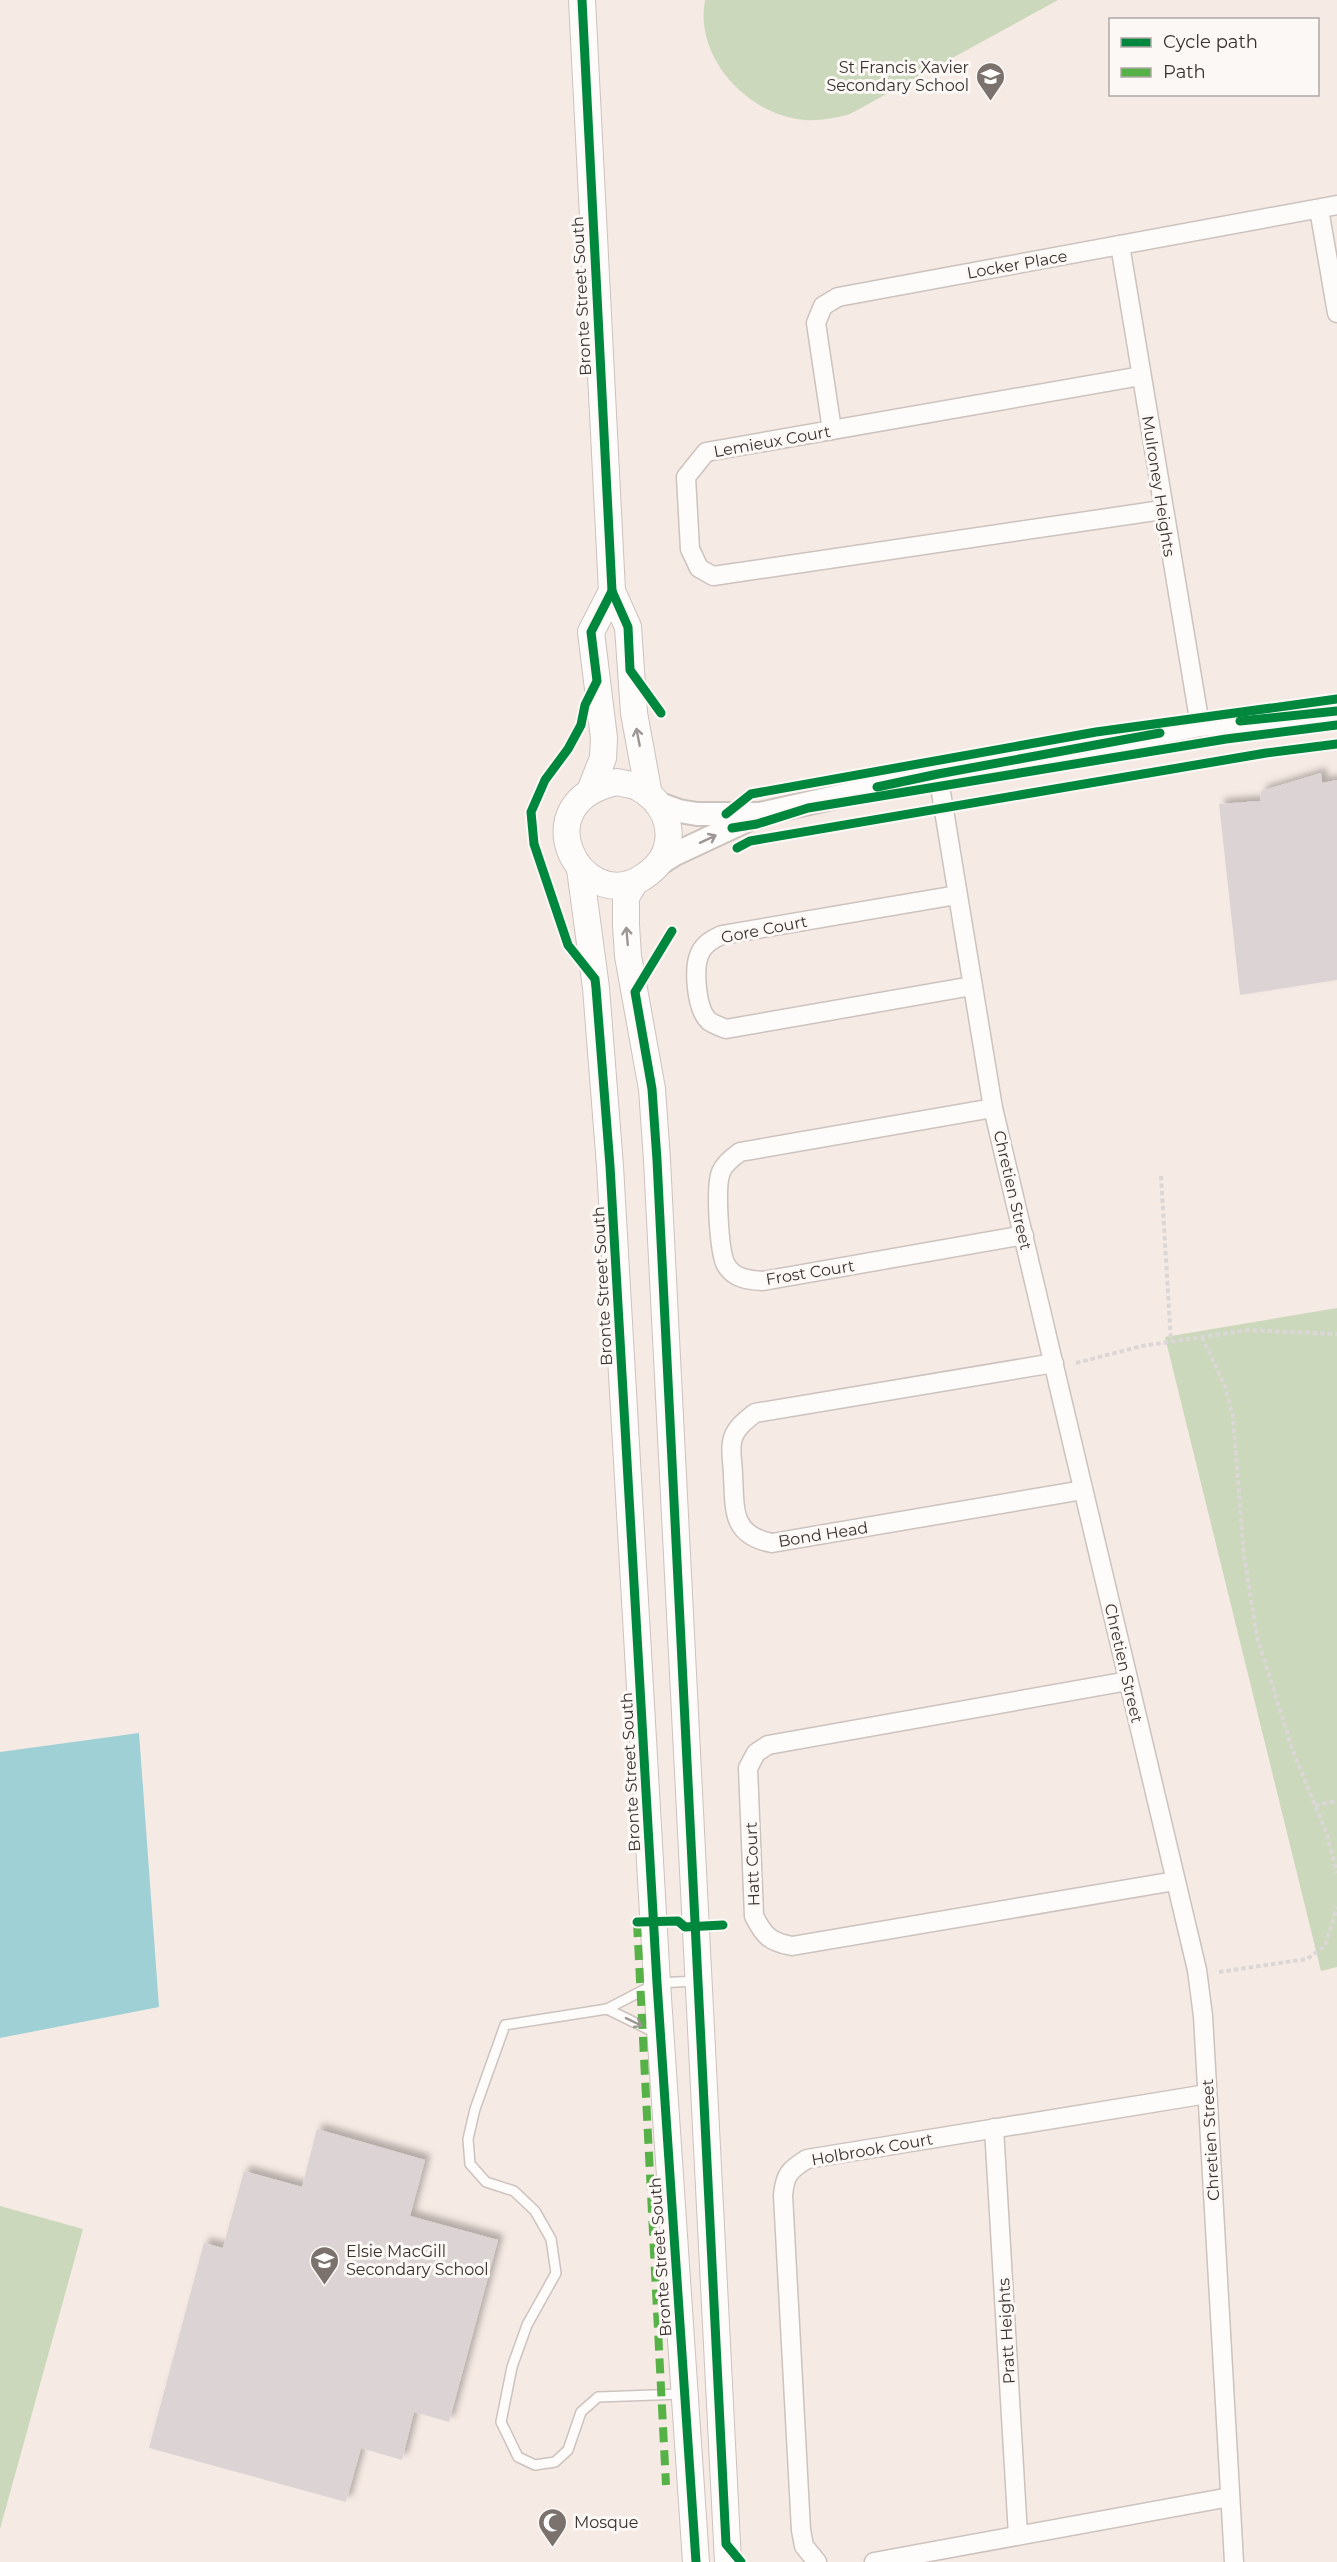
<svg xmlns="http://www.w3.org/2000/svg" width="1337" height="2562" font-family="Montserrat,sans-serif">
<defs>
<filter id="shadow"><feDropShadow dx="5.5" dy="-5.5" stdDeviation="3" flood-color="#0004"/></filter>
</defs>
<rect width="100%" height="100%" fill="#f6eae4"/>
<g fill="#cbd8bb">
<path d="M705,0H1058L850,114C835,118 820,121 804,120C748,115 694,58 705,0Z"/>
<path d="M1337,1308V1967L1321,1971L1165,1337Z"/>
<path d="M0,2206L83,2229L0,2529Z"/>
</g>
<path fill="#9fd0d5" d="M139,1733L159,2007L0,2038V1752Z"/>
<g fill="#dcd4d4" filter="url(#shadow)">
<path d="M1321,773L1322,783L1337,780V980L1240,995L1219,804L1260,801L1261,791Z"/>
<path d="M317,2129L425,2160L410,2216L498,2240L449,2422L414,2412L402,2460L361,2448L346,2502L149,2448L204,2243L223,2248L244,2171L302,2187Z"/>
</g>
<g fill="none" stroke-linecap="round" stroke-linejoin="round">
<defs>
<g id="service">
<path d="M607,2009L656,2033"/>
<path d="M682,2394L598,2397L581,2412L568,2450L555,2462L535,2465L518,2457L501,2422L512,2367L527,2325L556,2273L551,2239L535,2211L514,2191L486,2182L470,2164L468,2139L475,2109L505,2025L607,2009L657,1983L697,1981"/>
</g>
<g id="minor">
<path d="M1319,209L1337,313"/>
<path d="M1120,245L1200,725"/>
<path d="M1141,376L706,452L686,477L690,549L699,568L713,576L1162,510"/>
<path d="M832,430L816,323L823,306L838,297L1337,205"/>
<path d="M938,774L993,1108L1197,1970L1203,2016L1234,2562"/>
<path d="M957,895L722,935C713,939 705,943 700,953C693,968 696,1009 709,1021C713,1024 721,1027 726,1029L972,986"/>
<path d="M993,1108L740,1152C733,1157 724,1164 721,1172C715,1186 719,1252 726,1265C734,1279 749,1280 763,1281L1024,1235"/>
<path d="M1054,1363L755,1413C746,1420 734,1429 732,1442C730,1452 733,1465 733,1475C735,1510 731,1535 772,1543L1083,1490"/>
<path d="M1128,1681L768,1745L756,1753L748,1768L754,1916C764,1936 770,1942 792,1946L1175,1881"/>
<path d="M994,2128L1018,2535"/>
<path d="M817,2562L804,2546L801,2530L783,2195C785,2175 789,2170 807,2159L1207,2094"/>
<path d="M874,2562L1230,2497"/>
</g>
<g id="tertiary">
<path d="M657,803L679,811L697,814H760L938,774L1200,725L1337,711"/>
<path d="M656,866L675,854L754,817"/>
</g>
<g id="secondary">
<path d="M582,0L612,591L628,627L634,713L649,795"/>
<path d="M617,782C624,784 633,784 639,788C663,801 675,828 665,853C660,865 650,873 640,879C581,914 521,802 617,782Z"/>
<path d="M590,791L603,758L604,738L591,632L612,591"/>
<path d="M580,869L596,988L610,1166L657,1983L696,2562"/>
<path d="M635,882L626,897V925L628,956L652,1089L657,1160L728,2562"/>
</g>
</defs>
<use href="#service" stroke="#ccc2be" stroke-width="12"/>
<use href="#minor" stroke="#ccc2be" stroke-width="21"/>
<use href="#tertiary" stroke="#ccc2be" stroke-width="26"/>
<use href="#secondary" stroke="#ccc2be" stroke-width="28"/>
<g stroke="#dbd7d6" stroke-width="4" stroke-dasharray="4.5 3" stroke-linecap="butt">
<path d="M1161,1176L1171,1342"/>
<path d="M1202,1337L1225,1386L1233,1417L1244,1556L1257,1637L1293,1751L1327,1835L1337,1873"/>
<path d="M1076,1363L1142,1346L1248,1330L1337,1334"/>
<path d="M1315,1805L1337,1801"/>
<path d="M1219,1972L1307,1959L1325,1946L1337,1907"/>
</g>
<use href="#service" stroke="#fefcfb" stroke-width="9"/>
<use href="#minor" stroke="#fefcfb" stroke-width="18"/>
<use href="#tertiary" stroke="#fefcfb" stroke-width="22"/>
<use href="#secondary" stroke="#fefcfb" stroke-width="26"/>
<path stroke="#56b246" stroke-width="8" stroke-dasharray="15 8" stroke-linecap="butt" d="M637,1922L666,2485"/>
<defs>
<g id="cycleway">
<path d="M582,0L612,591L628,627L630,670L661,713"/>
<path d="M612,591L591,632L597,681L585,705L581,725L568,749L545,780L531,812L534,844L568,945L595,979L596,988L610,1166L657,1983L696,2562"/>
<path d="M1240,721L1337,711"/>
<path d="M877,787L938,774L1160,733"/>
<path d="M726,814L751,794L1096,732L1337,699"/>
<path d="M732,828L757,824L808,808L1226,739L1337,725"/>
<path d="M737,848L750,841L1266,753L1337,744"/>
<path d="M672,931L635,992L652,1089L657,1160L726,2544L741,2562"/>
<path d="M637,1922L678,1921L685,1927L723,1925"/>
</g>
</defs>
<use href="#cycleway" stroke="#fcf8f6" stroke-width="13"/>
<use href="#cycleway" stroke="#00873e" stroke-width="9"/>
</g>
<defs><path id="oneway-shaft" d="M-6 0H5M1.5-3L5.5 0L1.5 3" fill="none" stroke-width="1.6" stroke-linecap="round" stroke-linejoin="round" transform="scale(1.5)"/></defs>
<g stroke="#9c9694">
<use href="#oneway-shaft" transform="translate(638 737) rotate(-101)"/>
<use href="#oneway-shaft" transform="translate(708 839) rotate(-25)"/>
<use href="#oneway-shaft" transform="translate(627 936) rotate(-95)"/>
<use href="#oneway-shaft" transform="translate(634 2022) rotate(26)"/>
</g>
<defs>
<symbol id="school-pin" viewBox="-11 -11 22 30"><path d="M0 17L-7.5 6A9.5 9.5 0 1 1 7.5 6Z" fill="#7b726d" stroke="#fcf8f6"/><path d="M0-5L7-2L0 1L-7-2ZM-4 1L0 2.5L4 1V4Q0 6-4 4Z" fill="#fff"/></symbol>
<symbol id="mosque-pin" viewBox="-11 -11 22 30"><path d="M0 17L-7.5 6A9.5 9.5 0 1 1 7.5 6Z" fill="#7b726d" stroke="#fcf8f6"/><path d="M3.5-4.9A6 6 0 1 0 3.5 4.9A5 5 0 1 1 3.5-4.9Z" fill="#fff"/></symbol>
</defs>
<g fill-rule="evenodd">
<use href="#school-pin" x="974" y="60" width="33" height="45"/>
<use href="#school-pin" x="308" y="2244" width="33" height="45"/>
<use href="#mosque-pin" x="536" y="2506" width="33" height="45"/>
</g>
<g text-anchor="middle" stroke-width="6" stroke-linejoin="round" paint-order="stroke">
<g font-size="16" fill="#39312d" stroke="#fcf8f6" text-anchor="start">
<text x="969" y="73" text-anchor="end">St Francis Xavier<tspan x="969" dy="18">Secondary School</tspan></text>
<text x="346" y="2257">Elsie MacGill<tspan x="346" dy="18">Secondary School</tspan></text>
<text x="574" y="2528">Mosque</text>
</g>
<g font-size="16" fill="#39312d" stroke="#fcf8f6">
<text transform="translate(1017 264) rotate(-10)" y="6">Locker Place</text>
<text transform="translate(581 296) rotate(-93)" y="6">Bronte Street South</text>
<text transform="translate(772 441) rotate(-10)" y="6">Lemieux Court</text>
<text transform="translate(1159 486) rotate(81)" y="6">Mulroney Heights</text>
<text transform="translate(764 929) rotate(-11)" y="6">Gore Court</text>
<text transform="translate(1013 1190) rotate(77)" y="6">Chretien Street</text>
<text transform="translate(810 1272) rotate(-9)" y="6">Frost Court</text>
<text transform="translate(602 1286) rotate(-93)" y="6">Bronte Street South</text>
<text transform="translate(823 1534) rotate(-9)" y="6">Bond Head</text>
<text transform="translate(1124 1663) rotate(77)" y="6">Chretien Street</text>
<text transform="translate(630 1772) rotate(-93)" y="6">Bronte Street South</text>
<text transform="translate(752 1864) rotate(-92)" y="6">Hatt Court</text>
<text transform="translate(1210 2140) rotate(-93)" y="6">Chretien Street</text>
<text transform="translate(872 2149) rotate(-10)" y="6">Holbrook Court</text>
<text transform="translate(660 2257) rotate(-94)" y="6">Bronte Street South</text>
<text transform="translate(1006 2331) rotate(-93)" y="6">Pratt Heights</text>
</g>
</g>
<rect x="1109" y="18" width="210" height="78" fill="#fcf8f6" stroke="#aea8a6" stroke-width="1.5"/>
<rect x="1121" y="38" width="30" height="9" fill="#00873e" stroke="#aea8a6" stroke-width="1.5"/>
<text x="1163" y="48" font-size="18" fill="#39312d">Cycle path</text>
<rect x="1121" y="68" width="30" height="9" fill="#56b246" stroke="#aea8a6" stroke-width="1.5"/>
<text x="1163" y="78" font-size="18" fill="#39312d">Path</text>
</svg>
